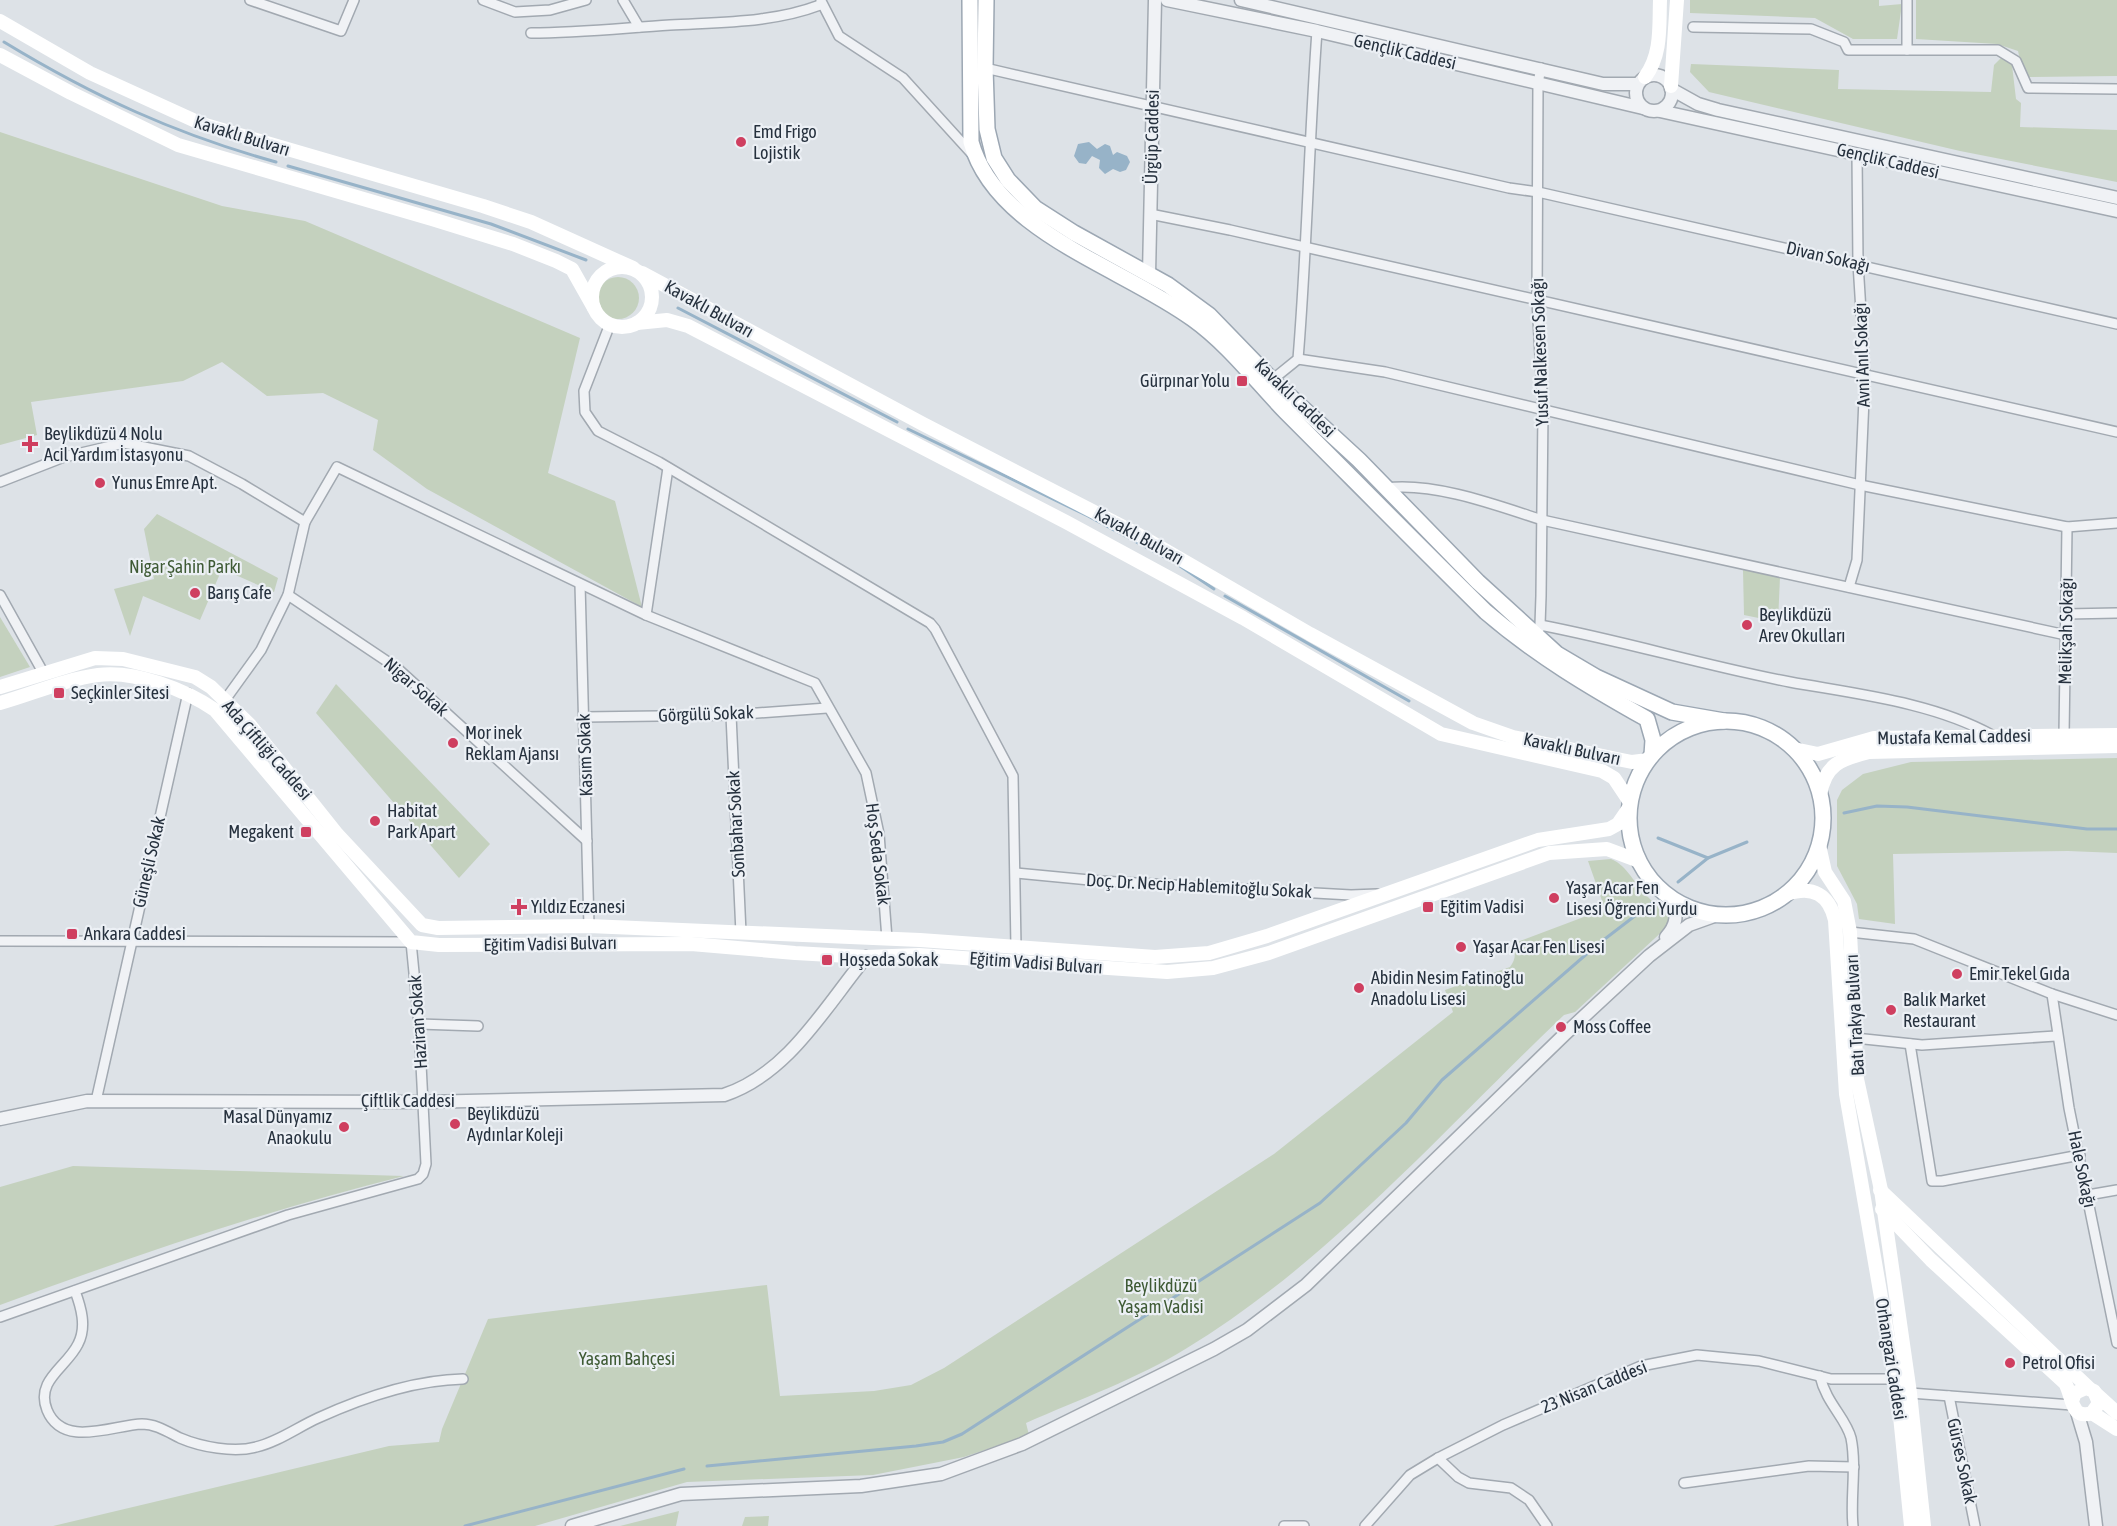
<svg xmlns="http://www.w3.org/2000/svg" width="2117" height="1526" font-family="'Asap Condensed',sans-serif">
<rect width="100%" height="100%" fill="#dde2e7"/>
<g fill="#c4d1be">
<path d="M1690,0H1879V6L1902,4L1897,39H1853L1815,18L1690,13Z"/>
<path d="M1916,0H2117V76L2024,77L2018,51L1997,44L1916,39Z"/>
<path d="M2002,57L2012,65L2016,99L2021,103L2020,127L2117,130V182L1960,151L1709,92L1690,72L1691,64L1839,70L1838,89L1991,92L1994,65Z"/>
<path d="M0,132L222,206L305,221L580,338L548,473L615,501L642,607L427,489L373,450L378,420L323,393L267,396L222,362L183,381L31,402L37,435L0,445Z"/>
<circle cx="618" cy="298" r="21"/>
<path d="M157,514L278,578L274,592L222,569L200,620L143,596L130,636L114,589L154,579L144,529Z"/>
<path d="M1743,570L1780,577L1778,622L1744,615Z"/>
<path d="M0,617L30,667L0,677Z"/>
<path d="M336,684L490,844L459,878L316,713Z"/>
<path d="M2117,758V853L2068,851L1893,854L1895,924L1859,919L1857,904L1837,866V800L1842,790L1863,774L1911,762Z"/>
<path d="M1611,859C1628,866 1634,884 1648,897C1655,905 1663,908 1669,917L1667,927L1575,1012L1564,1015C1443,1130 1330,1261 1187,1348C1137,1379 1080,1399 1026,1423L1029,1435L964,1457L873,1475L687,1482L535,1526H53L389,1446L439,1442L442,1429L488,1319L767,1285L780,1396L874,1391L911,1385L944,1368L1274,1154L1453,1012L1445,990L1510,967C1516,959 1516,953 1512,944L1605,909L1588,861Z"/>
<path d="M73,1166L404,1176C267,1210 133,1256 0,1305V1187Z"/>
<path d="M679,1511L676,1526H620Z"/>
<path d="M769,1516L768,1526H742L745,1517Z"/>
</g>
<path fill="#97b3c8" d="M1089,142L1097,149L1105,144L1110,146L1113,155L1117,152L1127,156L1130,162L1126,170L1120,172L1113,169L1105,174L1099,168L1100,160L1092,156L1086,164L1079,163L1074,156L1078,144Z"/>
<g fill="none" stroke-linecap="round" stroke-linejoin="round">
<g stroke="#97b3c8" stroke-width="3">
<path d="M4,42C93,96 175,134 276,162"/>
<path d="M288,166L491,224L586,260"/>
<path d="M678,308L897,422"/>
<path d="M908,429L1088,516L1166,558"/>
<path d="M1180,566L1214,589"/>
<path d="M1225,596L1409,701"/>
<path d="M1844,813L1877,806L1907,807L2087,829H2117"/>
<path d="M1658,838L1708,858"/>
<path d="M1678,882L1708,858L1747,842"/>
<path d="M707,1466L916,1446L943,1442L962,1434L1320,1203L1406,1123L1442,1080L1597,945L1653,902"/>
<path d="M465,1526L684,1469"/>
</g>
<defs>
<g id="minor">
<path d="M250,0L341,31L354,0"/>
<path d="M483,0L515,12L550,10L586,0"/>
<path d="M623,0L639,27"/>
<path d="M1907,0V50H1998L2016,61L2028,88L2117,89"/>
<path d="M821,1L839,36L903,78L973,155"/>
<path d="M1693,27L1811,29L1844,42L1848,50H1907"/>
<path d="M531,33C577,33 623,28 670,25C720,22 773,23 820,5"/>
<path d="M985,68L1509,188L1538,192L2117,324"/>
<path d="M1150,214L1230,230L2117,432"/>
<path d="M610,324L584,391L585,412L598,431L659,462L930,623L935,629L1013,776L1016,947"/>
<path d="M1298,359L1385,372L1860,485L2067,527L2117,523"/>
<path d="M1272,380L1298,359C1307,250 1309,140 1317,31"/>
<path d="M0,482L64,457L124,443L189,456L242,484L305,522"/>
<path d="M1386,488C1434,482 1496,505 1542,520L2066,635"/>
<path d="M580,584L589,926"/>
<path d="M1849,587L1857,560L1865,376L1858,263L1857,154"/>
<path d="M0,595L44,674"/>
<path d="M288,595L397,668L587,841"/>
<path d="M2066,614L2117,613"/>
<path d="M646,615L668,468"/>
<path d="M1540,625C1624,641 1706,666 1790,682C1856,694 1932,702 1992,735"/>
<path d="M1537,636L1540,625L1541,596L1543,411L1537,300L1538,83L1541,68"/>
<path d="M225,700L261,650L288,595L305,522L337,467L646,615L815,683L866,773L879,834L887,939"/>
<path d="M731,715L741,933"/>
<path d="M584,717L731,715L827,708"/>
<path d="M2064,735L2067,527"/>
<path d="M1016,873L1100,881L1351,895L1377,894"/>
<path d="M1850,932L1914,939L2052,994L2117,1015"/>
<path d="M0,941L411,942"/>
<path d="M2052,994L2069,1108L2117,1343"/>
<path d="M419,1024L478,1026"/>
<path d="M1855,1038L1922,1045L2056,1036"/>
<path d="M1910,1044L1932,1181H1942L2080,1155"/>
<path d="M96,1101L188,693"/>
<path d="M2088,1195L2117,1190"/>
<path d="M75,1291C81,1307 87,1327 78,1344C67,1367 35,1380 47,1410C63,1449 113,1425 142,1424C156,1424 168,1432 180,1438C201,1447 234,1453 256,1447C278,1442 298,1427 318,1418C362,1398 415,1380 463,1379"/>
<path d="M0,1317L288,1215L418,1179L423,1174L426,1164L419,1024L411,942"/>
<path d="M1820,1376C1826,1403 1846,1418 1851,1438C1857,1467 1850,1497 1853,1526"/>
<path d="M1910,1393L2072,1405"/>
<path d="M1949,1396L1975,1526"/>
<path d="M1438,1458L1458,1477L1469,1483L1511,1488L1529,1500L1547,1526"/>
<path d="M1684,1483L1809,1466L1854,1467"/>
<path d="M1284,1526H1304"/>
<path d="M1365,1526L1410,1475L1438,1458L1503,1425L1641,1366L1697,1355L1759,1361L1831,1379H1895"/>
</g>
<g id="tertiary">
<path d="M1167,0L1317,31L1643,108"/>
<path d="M1241,0L1603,84H1637"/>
<circle cx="1654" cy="93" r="18"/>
<path d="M1671,89L1698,104L1718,110L2117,198"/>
<path d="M1660,111L2117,211"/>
<path d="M1149,274L1155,0"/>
<path d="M1666,937C1677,925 1678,914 1672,899"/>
<path d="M0,1119L87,1101L424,1102L724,1095C788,1074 825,1007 866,957"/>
<path d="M2077,1412L2086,1442L2096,1526"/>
<path d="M572,1526L681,1494L861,1486L941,1474L1022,1444L1214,1349L1247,1330L1306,1285L1565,1034L1649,956L1689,925L1717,915"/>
</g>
<g id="primary">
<path d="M970,0L971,142C996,232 1122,267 1193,319C1228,344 1256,381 1286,412C1353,479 1419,546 1486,612C1536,655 1590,687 1647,719L1653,740L1652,755"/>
<path d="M986,0L985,68L987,129L994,158L1008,180L1035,208L1074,233L1168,285L1209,315L1272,380L1359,460L1478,582L1557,654L1596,677L1672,712L1724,721"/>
<circle cx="1726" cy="818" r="97"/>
</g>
</defs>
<use href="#minor" stroke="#a2a9b1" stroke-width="12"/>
<use href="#tertiary" stroke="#a2a9b1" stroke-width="15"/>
<use href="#primary" stroke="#9ca7b3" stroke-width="18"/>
<use href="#minor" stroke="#f0f2f5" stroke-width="9"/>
<use href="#tertiary" stroke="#f0f2f5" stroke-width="12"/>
<g stroke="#fff" stroke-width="14">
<path d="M0,21L90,73L202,124L483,206L531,222L633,268"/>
<path d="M0,55L71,93L178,145L432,219L513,244L556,261L572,269L594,308"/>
<path d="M1645,77C1662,54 1659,27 1660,0"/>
<path d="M1671,86L1677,0"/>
<circle cx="622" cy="297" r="30"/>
<path d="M642,273L923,424L1139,535L1310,634L1473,723L1513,737L1617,759L1632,762L1648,760"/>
<path d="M637,323L667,320L688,326L1066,522L1243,618L1441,734L1602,771L1614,778L1630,802"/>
<path d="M0,687L95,658L123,659L195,677L211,687L250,725L337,834L422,925L438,928L589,926L920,940L1155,957L1209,953L1267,936L1538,840L1609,829L1618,824L1629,808"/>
<path d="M0,703C32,694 66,679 98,675C135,670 186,690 215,710L411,942L439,945L691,944L795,953L866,957L919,955L1167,972L1213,968L1269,953L1549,853L1607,849L1639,861"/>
<path d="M1794,749L1818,754L1874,738L2117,735"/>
<path d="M1820,795C1825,764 1841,759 1869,752L2117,746"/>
<path d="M1819,845L1825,872L1844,901L1850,932L1857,1079L1881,1190L1910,1393L1924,1526"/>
<path d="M1787,894C1813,885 1829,895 1835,920L1846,1094L1898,1396L1911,1526"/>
<path d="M1880,1190L2090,1389"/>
<path d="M1882,1209L1931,1260L2065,1383C2073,1396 2070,1420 2092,1413L2099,1403L2094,1391L2086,1388L2075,1393L2072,1401"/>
<path d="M2095,1393L2117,1413"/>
<path d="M2092,1413L2117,1429"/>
</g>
<use href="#primary" stroke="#fff" stroke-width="15"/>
</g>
<g fill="#cf3f60" stroke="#ecf0f5" stroke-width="2">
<circle cx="741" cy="142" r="6"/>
<rect x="1236" y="375" width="12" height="12" rx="3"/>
<path d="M27 435h6v6h6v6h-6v6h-6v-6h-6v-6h6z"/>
<circle cx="100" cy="483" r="6"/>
<circle cx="195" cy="593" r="6"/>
<circle cx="1747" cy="625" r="6"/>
<rect x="53" y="687" width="12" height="12" rx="3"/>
<circle cx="453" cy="743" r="6"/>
<circle cx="375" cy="821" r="6"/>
<rect x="300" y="826" width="12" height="12" rx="3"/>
<circle cx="1554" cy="898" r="6"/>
<path d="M516 898h6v6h6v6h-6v6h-6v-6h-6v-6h6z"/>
<rect x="1422" y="901" width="12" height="12" rx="3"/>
<rect x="66" y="928" width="12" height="12" rx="3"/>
<circle cx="1461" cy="947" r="6"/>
<rect x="821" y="954" width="12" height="12" rx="3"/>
<circle cx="1957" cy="974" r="6"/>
<circle cx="1359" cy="988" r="6"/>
<circle cx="1891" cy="1010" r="6"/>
<circle cx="1561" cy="1027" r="6"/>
<circle cx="455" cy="1124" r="6"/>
<circle cx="344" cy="1127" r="6"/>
<circle cx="2010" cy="1363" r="6"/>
</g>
<g text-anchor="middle" stroke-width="4.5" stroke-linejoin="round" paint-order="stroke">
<g font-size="18" fill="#26313e" stroke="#ecf0f5">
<text transform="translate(1405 52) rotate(13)" y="6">Gençlik Caddesi</text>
<text transform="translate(242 136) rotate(17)" y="6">Kavaklı Bulvarı</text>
<text transform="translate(1152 137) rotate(-89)" y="6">Ürgüp Caddesi</text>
<text transform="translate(1888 161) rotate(13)" y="6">Gençlik Caddesi</text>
<text transform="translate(1828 257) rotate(13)" y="6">Divan Sokağı</text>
<text transform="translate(709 309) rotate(29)" y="6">Kavaklı Bulvarı</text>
<text transform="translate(1540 352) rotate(-92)" y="6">Yusuf Nalkesen Sokağı</text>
<text transform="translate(1862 355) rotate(-92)" y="6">Avni Anıl Sokağı</text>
<text transform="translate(1295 398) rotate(44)" y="6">Kavaklı Caddesi</text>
<text transform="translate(1139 536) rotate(29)" y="6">Kavaklı Bulvarı</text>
<text transform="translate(2066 631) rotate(-89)" y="6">Melikşah Sokağı</text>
<text transform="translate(416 687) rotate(41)" y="6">Nigar Sokak</text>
<text transform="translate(706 714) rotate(-2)" y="6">Görgülü Sokak</text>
<text transform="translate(1954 737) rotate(-1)" y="6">Mustafa Kemal Caddesi</text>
<text transform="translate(1572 749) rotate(12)" y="6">Kavaklı Bulvarı</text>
<text transform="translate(267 750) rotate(49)" y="6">Ada Çiftliği Caddesi</text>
<text transform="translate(585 755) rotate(-92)" y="6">Kasım Sokak</text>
<text transform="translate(736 824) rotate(-93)" y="6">Sonbahar Sokak</text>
<text transform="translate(878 854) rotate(83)" y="6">Hoş Seda Sokak</text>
<text transform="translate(149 862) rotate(-77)" y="6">Güneşli Sokak</text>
<text transform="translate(1199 886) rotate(3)" y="6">Doç. Dr. Necip Hablemitoğlu Sokak</text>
<text transform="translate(550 944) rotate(-1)" y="6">Eğitim Vadisi Bulvarı</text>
<text transform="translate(1036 963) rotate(4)" y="6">Eğitim Vadisi Bulvarı</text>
<text transform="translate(1855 1015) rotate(-93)" y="6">Batı Trakya Bulvarı</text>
<text transform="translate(418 1022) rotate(-94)" y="6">Haziran Sokak</text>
<text x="408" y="1107">Çiftlik Caddesi</text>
<text transform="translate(2082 1169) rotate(78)" y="6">Hale Sokağı</text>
<text transform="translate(1891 1359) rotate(81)" y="6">Orhangazi Caddesi</text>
<text transform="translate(1594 1387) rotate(-22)" y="6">23 Nisan Caddesi</text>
<text transform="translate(1962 1461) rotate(78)" y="6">Gürses Sokak</text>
</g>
<g font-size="18" fill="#26313e" stroke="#ecf0f5" text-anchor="start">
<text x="753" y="138">Emd Frigo<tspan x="753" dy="21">Lojistik</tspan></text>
<text x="1230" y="387" text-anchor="end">Gürpınar Yolu</text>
<text x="44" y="440">Beylikdüzü 4 Nolu<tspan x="44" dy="21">Acil Yardım İstasyonu</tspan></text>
<text x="112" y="489">Yunus Emre Apt.</text>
<text x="207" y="599">Barış Cafe</text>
<text x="1759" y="621">Beylikdüzü<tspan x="1759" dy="21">Arev Okulları</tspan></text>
<text x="71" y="699">Seçkinler Sitesi</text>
<text x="465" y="739">Mor inek<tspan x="465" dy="21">Reklam Ajansı</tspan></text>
<text x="387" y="817">Habitat<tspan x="387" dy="21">Park Apart</tspan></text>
<text x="294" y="838" text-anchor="end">Megakent</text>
<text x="1566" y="894">Yaşar Acar Fen<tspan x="1566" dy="21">Lisesi Öğrenci Yurdu</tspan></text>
<text x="531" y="913">Yıldız Eczanesi</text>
<text x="1440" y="913">Eğitim Vadisi</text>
<text x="84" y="940">Ankara Caddesi</text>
<text x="1473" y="953">Yaşar Acar Fen Lisesi</text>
<text x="839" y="966">Hoşseda Sokak</text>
<text x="1969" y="980">Emir Tekel Gıda</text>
<text x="1371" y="984">Abidin Nesim Fatinoğlu<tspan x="1371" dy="21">Anadolu Lisesi</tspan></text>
<text x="1903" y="1006">Balık Market<tspan x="1903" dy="21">Restaurant</tspan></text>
<text x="1573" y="1033">Moss Coffee</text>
<text x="467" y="1120">Beylikdüzü<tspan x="467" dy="21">Aydınlar Koleji</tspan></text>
<text x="332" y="1123" text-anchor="end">Masal Dünyamız<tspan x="332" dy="21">Anaokulu</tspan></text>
<text x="2022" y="1369">Petrol Ofisi</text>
</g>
<g font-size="18" fill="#3e5a34" stroke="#ecf0f5">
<text x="185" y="573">Nigar Şahin Parkı</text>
<text x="1161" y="1292">Beylikdüzü<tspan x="1161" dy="21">Yaşam Vadisi</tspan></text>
<text x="627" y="1365">Yaşam Bahçesi</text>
</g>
</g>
</svg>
